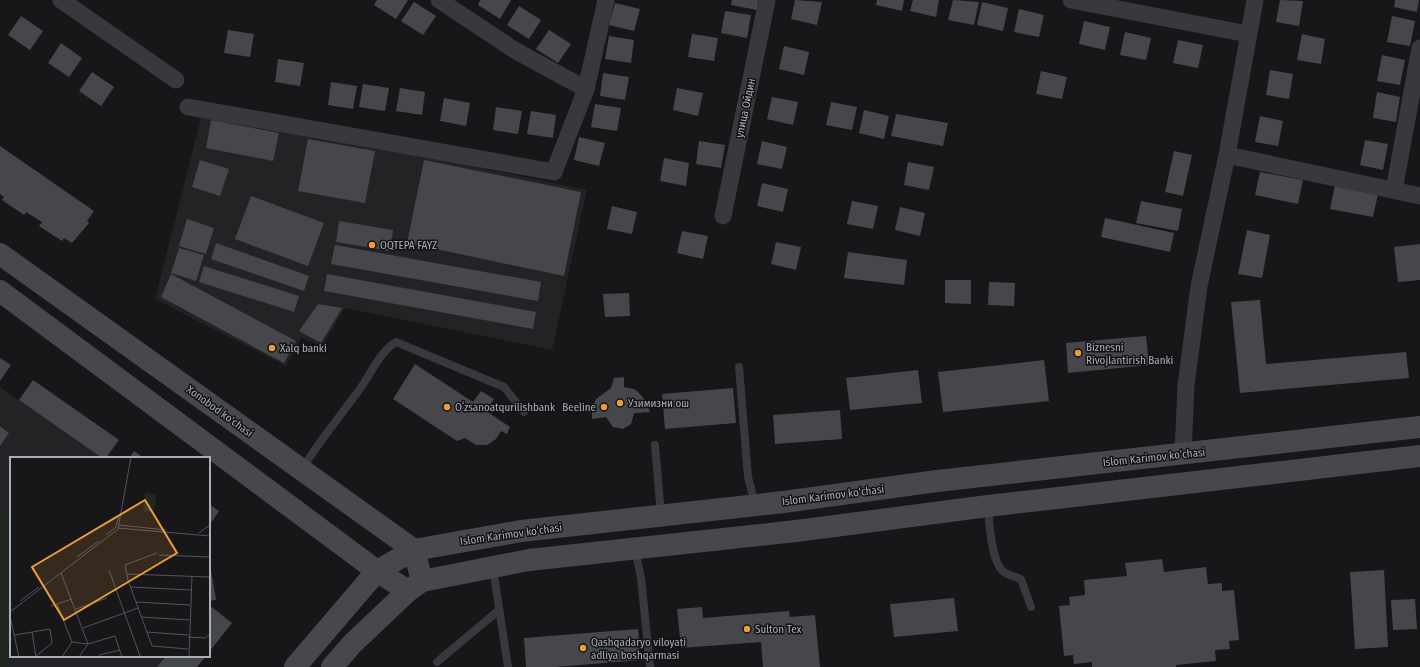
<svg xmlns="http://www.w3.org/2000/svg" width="1420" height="667" font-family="'Fira Sans Condensed',sans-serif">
<rect width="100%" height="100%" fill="#171719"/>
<g fill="#232325">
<path d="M203,110L587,190L552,350L345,308L322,346L301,338L286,366L155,299Z"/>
<path d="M0,387L102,458H11V656H166L157,667H0Z"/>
</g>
<path fill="#212821" d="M0,513L11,521V656H16L7,667H0Z"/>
<g fill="#46474b">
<path d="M377,0H408L396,19L374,5Z"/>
<path d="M480,0H511L500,19L478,5Z"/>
<path d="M732,0H758L757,10L731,5Z"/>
<path d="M795,0L822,2L817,25L791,19Z"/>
<path d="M877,0H904L902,11L876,5Z"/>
<path d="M913,0H939L936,17L910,11Z"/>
<path d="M953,0L979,2L974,25L948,20Z"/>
<path d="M1280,0L1303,1L1299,26L1276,22Z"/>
<path d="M1395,0H1419L1417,12L1394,7Z"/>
<path d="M414,2L436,16L423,35L401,21Z"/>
<path d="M982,2L1008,8L1003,31L977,25Z"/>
<path d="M615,3L640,9L634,31L609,25Z"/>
<path d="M519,6L541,20L529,39L507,25Z"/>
<path d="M1019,9L1044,15L1039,37L1014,32Z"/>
<path d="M725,11L751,15L747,38L721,33Z"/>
<path d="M21,16L43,31L30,50L8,35Z"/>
<path d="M1392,16L1415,21L1410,46L1387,42Z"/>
<path d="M1084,21L1110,27L1105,50L1079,44Z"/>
<path d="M228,30L254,34L250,57L224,53Z"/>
<path d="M549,30L571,44L558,63L536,49Z"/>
<path d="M1125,32L1151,38L1146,60L1120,55Z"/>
<path d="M692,34L718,38L714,61L688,57Z"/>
<path d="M1302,34L1325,39L1321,64L1297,60Z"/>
<path d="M609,36L634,40L631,63L605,59Z"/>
<path d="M1178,40L1203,45L1198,68L1173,63Z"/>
<path d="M61,43L82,58L69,77L48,63Z"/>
<path d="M784,46L809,52L804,75L779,69Z"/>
<path d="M1382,55L1405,60L1400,85L1377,81Z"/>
<path d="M278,59L304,63L300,86L275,82Z"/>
<path d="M1270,70L1293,74L1289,99L1266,95Z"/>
<path d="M1041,71L1067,77L1062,99L1036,94Z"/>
<path d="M92,72L114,87L101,106L79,91Z"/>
<path d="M603,73L629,77L625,100L600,96Z"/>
<path d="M331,82L357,86L353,109L328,105Z"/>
<path d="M363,84L389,88L385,111L359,107Z"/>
<path d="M400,88L425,92L422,115L396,111Z"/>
<path d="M677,88L703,93L698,116L673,110Z"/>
<path d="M1377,92L1400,97L1396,122L1373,118Z"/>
<path d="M772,97L798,102L793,125L767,119Z"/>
<path d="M444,98L470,103L466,126L440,121Z"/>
<path d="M831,102L857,107L852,130L826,125Z"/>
<path d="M595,104L621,108L617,131L591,127Z"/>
<path d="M496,107L522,111L518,134L493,130Z"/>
<path d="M864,110L889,116L884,139L859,133Z"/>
<path d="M531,111L556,115L553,138L527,134Z"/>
<path d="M896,114L948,123L943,146L891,136Z"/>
<path d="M1260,116L1283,121L1278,146L1255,142Z"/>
<path d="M211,120L279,133L273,161L206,148Z"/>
<path d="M579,137L605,143L599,166L574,160Z"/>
<path d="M308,139L375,151L365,203L298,191Z"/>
<path d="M1365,140L1388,144L1383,170L1360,165Z"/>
<path d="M699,141L725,145L721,168L696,164Z"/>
<path d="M762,141L787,147L782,169L757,164Z"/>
<path d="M0,146L94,211L87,221L89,223L72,243L64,238L62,241L39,226L42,222L26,212L24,215L2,200L4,197L0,194Z"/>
<path d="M1174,151L1192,155L1183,196L1165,192Z"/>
<path d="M664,158L689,163L686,186L660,181Z"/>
<path d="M200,160L229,169L220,196L192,187Z"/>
<path d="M424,160L581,192L564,276L407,243Z"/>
<path d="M908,162L934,167L929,190L904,185Z"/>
<path d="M1260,172L1303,180L1298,204L1255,195Z"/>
<path d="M762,183L788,189L783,212L757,206Z"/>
<path d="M1335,185L1378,194L1373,217L1330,209Z"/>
<path d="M251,196L324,223L308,266L235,239Z"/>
<path d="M852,201L878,206L873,229L847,224Z"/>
<path d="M1141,201L1182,209L1178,231L1136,223Z"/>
<path d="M612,206L637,212L632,234L607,229Z"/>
<path d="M900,207L925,213L920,236L895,230Z"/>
<path d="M1105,218L1174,233L1170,252L1101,237Z"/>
<path d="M187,219L214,228L206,254L179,246Z"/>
<path d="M339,221L393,230L390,251L336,242Z"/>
<path d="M1247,230L1270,235L1262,278L1238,274Z"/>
<path d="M682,231L708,236L703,259L677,253Z"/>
<path d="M776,242L801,247L796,270L771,264Z"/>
<path d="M216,243L309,276L304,291L211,259Z"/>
<path d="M1420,244V280L1398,282L1394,247Z"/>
<path d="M335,245L541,282L538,301L331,264Z"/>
<path d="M179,248L204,255L196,281L171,273Z"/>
<path d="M848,252L907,260L904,285L844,278Z"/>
<path d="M204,266L299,296L294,312L199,282Z"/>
<path d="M171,274L296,341L284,363L161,297Z"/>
<path d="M327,274L536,312L533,329L324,291Z"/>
<path d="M945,280H971V304L945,303Z"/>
<path d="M989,282L1015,283L1014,306L988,305Z"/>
<path d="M629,293L630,316L605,317L603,294Z"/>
<path d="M1260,300L1266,364L1406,352L1409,378L1240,393L1231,302Z"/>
<path d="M318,304L342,308L321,343L299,331Z"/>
<path d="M1146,336L1149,365L1068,373L1066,343Z"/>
<path d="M0,358L11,365L0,381Z"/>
<path d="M1044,360L1049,401L943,412L938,372Z"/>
<path d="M415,364L473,402L481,391L494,399L486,411L510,427L507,434L501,431L496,439L487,445H476L465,438L457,441L393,399Z"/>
<path d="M918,370L922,403L850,410L846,378Z"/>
<path d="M624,377V387L634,389L638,392L646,401L650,412L634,413L631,424L623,429L613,427L606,417L592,419V409L596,399L611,388L614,378Z"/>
<path d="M33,380L119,440L106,458H102L19,400Z"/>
<path d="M733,388L736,423L665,429L662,394Z"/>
<path d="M840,410L842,439L775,444L773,415Z"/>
<path d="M0,426L9,433L0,446Z"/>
<path d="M134,451L144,458H129Z"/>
<path d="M209,504L219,511L209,526Z"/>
<path d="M209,558L216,600L209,601Z"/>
<path d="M1162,559L1164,572L1206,567L1208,584L1222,583V591L1234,590L1239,640L1229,641L1230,649L1215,650L1216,661L1176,665V667H1092V662L1074,664L1073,655L1064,656L1059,606L1070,605L1069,597L1085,595L1084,580L1127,576L1125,563Z"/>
<path d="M1384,570L1388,647L1355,649L1350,572Z"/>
<path d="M954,598L958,631L894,637L890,604Z"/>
<path d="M1415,599L1417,629L1393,630L1391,600Z"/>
<path d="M209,605L232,623L209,652Z"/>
<path d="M702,607L703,618L789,611L790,617L815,615L820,667H763L761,642L681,648L677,609Z"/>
<path d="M638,629L641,660L555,667H526L524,638Z"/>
<path d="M166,656H206L197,667H157Z"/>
</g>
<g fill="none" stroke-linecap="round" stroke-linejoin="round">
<g stroke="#38393d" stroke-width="8">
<path d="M739,367L748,477L755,504"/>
<path d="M655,445L661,515"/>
<path d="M302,469C320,440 342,414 362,386C373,370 379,353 396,342L504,387L524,412"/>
<path d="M988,506C989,521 991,563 1004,572C1008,575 1015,577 1021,579L1031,607"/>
<path d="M635,549L641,578L650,667"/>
<path d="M493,568L508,667"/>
<path d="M437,662L499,610"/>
</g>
<g stroke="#38393d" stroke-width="17">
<path d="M61,0L176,80"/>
<path d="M439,0L516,51L586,89"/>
<path d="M1071,0L1248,34"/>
<path d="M188,107L554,172L586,89L606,0"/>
<path d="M1227,155L1420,196"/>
<path d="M1394,190L1420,48"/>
<path d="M723,216L767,0"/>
<path d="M1183,454L1186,385L1199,286L1227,155L1255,0"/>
</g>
<g stroke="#46484d" stroke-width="22">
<path d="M0,254L414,550L422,581"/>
<path d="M0,291L377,571L408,591"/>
<path d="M295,667L377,571L414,550L521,531L784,502L937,481L1420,427"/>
<path d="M332,667L352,644L408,591L422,581L529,560L796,531L988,506L1420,456"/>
</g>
</g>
<g fill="#ec9c3b" stroke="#121214" stroke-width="1.5">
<circle cx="372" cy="245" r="4"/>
<circle cx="272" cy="348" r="4"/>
<circle cx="1078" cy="353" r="4"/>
<circle cx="620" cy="403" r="4"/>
<circle cx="447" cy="407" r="4"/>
<circle cx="604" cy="407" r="4"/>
<circle cx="747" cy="629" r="4"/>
<circle cx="583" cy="648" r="4"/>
</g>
<g text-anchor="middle" stroke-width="3" stroke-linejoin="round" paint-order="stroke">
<g font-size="11" fill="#a9afb8" stroke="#121214">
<text transform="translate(745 108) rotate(-78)" y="4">улица Ойдин</text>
<text transform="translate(220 411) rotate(36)" y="4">Xonobod ko'chasi</text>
<text transform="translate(1154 457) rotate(-6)" y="4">Islom Karimov ko‘chasi</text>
<text transform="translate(833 495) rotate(-7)" y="4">Islom Karimov ko‘chasi</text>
<text transform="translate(511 534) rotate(-8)" y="4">Islom Karimov ko‘chasi</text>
</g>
<g font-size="11" fill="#a9afb8" stroke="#121214" text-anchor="start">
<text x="380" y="249">OQTEPA FAYZ</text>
<text x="1086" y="351">Biznesni<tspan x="1086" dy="13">Rivojlantirish Banki</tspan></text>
<text x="280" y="352">Xalq banki</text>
<text x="628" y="407">Узимизни ош</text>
<text x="455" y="411">Oʻzsanoatqurilishbank</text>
<text x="596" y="411" text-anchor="end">Beeline</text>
<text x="755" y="633">Sulton Tex</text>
<text x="591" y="646">Qashqadaryo viloyati<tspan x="591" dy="13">adliya boshqarmasi</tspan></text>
</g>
</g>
<g transform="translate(10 457)">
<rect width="200" height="200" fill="#171719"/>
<path d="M135,36L146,38L144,55L133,54Z" fill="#212821"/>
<path fill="none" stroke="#515459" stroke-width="1" d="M109,68L156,73M200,70V97M107,71L200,79M189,76L200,68M96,78L106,70L109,58M147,96L115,108L118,123L142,189L178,192M149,98L200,100M67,100L89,84M99,113L130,199M51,116L78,187L69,200M116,117L200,120M121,130L181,133M10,144L29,130M126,145L180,148M47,147L62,185L52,200M41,149L62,142M66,152L97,141M0,155L108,72L121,0M0,159L9,200M131,160L179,163M73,171L128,151M22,175L26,200M136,175L178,178M5,178L40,172L42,186L26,199M178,180L195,181L200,177M62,185L78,187L105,179L112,200M89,198L110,193M179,200L182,119"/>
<path fill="#ec9c3b" fill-opacity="0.15" stroke="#ec9c3b" stroke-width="2" d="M135,43L167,96L54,163L22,110Z"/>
<rect width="200" height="200" fill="none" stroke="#a9afb8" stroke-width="2"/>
</g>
</svg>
